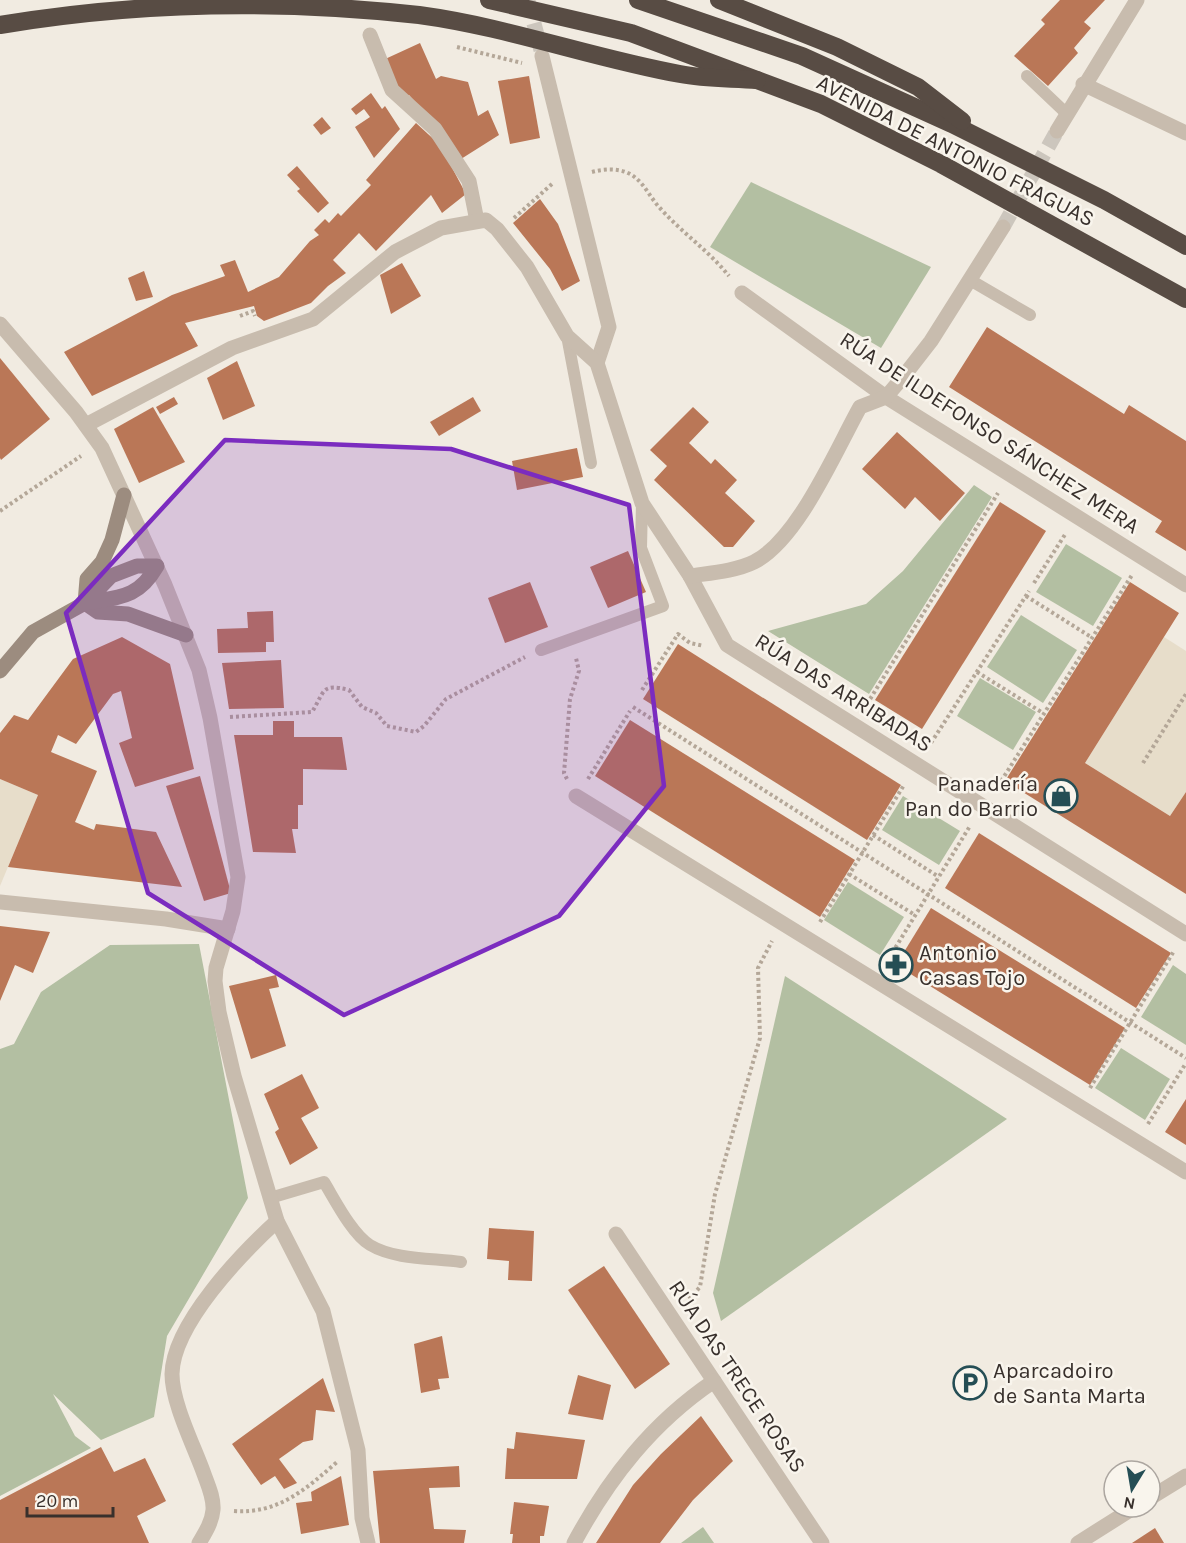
<svg xmlns="http://www.w3.org/2000/svg" width="1186" height="1543" font-family="Karla,sans-serif">
<rect width="100%" height="100%" fill="#f1ebe1"/>
<g fill="#b3bfa2">
<path d="M751,182L931,267L881,348L710,247Z"/>
<path d="M974,485L992,497L869,694L768,631L866,604L903,571Z"/>
<path d="M1066,544L1122,578L1093,626L1036,592Z"/>
<path d="M1021,615L1077,650L1043,703L987,667Z"/>
<path d="M980,678L1036,712L1013,750L957,716Z"/>
<path d="M903,796L960,831L939,865L882,830Z"/>
<path d="M848,882L904,917L880,955L824,920Z"/>
<path d="M199,944L248,1198L167,1336L154,1417L101,1440L53,1394L75,1436L91,1448L0,1496V1049L14,1044L41,992L110,945Z"/>
<path d="M1173,965L1186,974V1045L1141,1017Z"/>
<path d="M785,976L1007,1119L721,1321L713,1293Z"/>
<path d="M1121,1048L1170,1079L1145,1120L1095,1088Z"/>
<path d="M703,1527L714,1543H681Z"/>
</g>
<g fill="#e7ddca">
<path d="M1164,637L1186,651V792L1170,816L1085,763Z"/>
<path d="M0,779L38,795L0,886Z"/>
</g>
<g fill="#ba7757">
<path d="M1060,0H1105L1084,22L1091,28L1074,48L1078,53L1048,86L1014,56L1045,24L1041,20Z"/>
<path d="M420,43L436,79L441,76L468,82L478,116L488,110L499,135L461,159L446,136L409,95L402,98L383,60Z"/>
<path d="M529,76L540,138L510,144L498,81Z"/>
<path d="M371,93L382,109L385,106L400,129L374,158L355,127L370,117L364,109L356,115L351,109Z"/>
<path d="M322,117L331,128L321,135L313,125Z"/>
<path d="M416,123L440,145L466,194L442,213L431,195L376,251L359,233L333,260L346,273L328,286L311,303L264,321L257,316L254,306L185,323L198,346L92,396L64,352L172,295L225,276L220,265L235,260L248,292L279,277L310,241L319,235L314,230L325,219L329,223L338,213L341,216L371,185L366,180Z"/>
<path d="M297,166L329,203L318,213L297,191L300,189L287,175Z"/>
<path d="M540,199L558,224L580,281L562,291L550,269L513,223Z"/>
<path d="M402,263L421,296L391,314L380,275Z"/>
<path d="M144,271L153,297L136,301L128,278Z"/>
<path d="M987,327L1124,414L1129,405L1186,441V551L1155,532L1162,521L949,387Z"/>
<path d="M0,358L50,419L1,460L0,458Z"/>
<path d="M237,361L255,406L223,420L207,378Z"/>
<path d="M174,397L178,404L160,414L156,407Z"/>
<path d="M473,397L481,411L439,436L430,422Z"/>
<path d="M153,407L185,462L139,483L114,429Z"/>
<path d="M693,407L709,422L689,443L711,464L715,459L737,480L725,493L755,521L733,547H724L654,480L667,466L650,450Z"/>
<path d="M897,432L965,493L940,521L915,497L905,509L862,469Z"/>
<path d="M577,448L583,477L517,490L512,461Z"/>
<path d="M1000,502L1046,531L922,729L875,700Z"/>
<path d="M628,551L646,592L608,608L590,567Z"/>
<path d="M530,582L548,627L505,643L488,598Z"/>
<path d="M1130,582L1179,613L1085,763L1170,816L1186,792V894L1005,781Z"/>
<path d="M273,611L274,642H266V652L218,653L217,629L248,628L247,612Z"/>
<path d="M122,637L170,664L194,769L135,787L119,743L132,738L121,691L113,694L76,744L58,735L51,752L97,771L75,822L94,830L96,824L156,832L182,887L8,867L38,795L0,779V733L14,715L28,720L73,659Z"/>
<path d="M678,644L901,785L867,840L643,699Z"/>
<path d="M281,660L284,708L229,709L222,663Z"/>
<path d="M630,720L855,860L820,917L595,776Z"/>
<path d="M273,721H294V737H342L347,770L303,769V805H298V829H292L296,853L253,852L234,735H273Z"/>
<path d="M200,776L231,893L204,901L166,786Z"/>
<path d="M979,833L1171,953L1136,1008L945,888Z"/>
<path d="M931,908L1125,1028L1090,1085L896,965Z"/>
<path d="M0,926L50,932L33,973L15,965L0,1001Z"/>
<path d="M276,975L279,987L269,989L286,1046L251,1059L229,986Z"/>
<path d="M302,1074L319,1108L301,1118L318,1148L290,1165L275,1132L279,1129L264,1094Z"/>
<path d="M1186,1099V1145L1165,1132Z"/>
<path d="M489,1228L534,1231L532,1281L508,1280L509,1261L487,1259Z"/>
<path d="M604,1266L670,1364L635,1389L568,1290Z"/>
<path d="M442,1336L449,1378L438,1379L440,1389L421,1393L414,1344Z"/>
<path d="M578,1375L611,1385L603,1420L568,1414Z"/>
<path d="M323,1378L335,1412L316,1410L313,1440L303,1442L279,1459L297,1483L284,1489L275,1476L261,1485L232,1444Z"/>
<path d="M701,1416L733,1461L693,1500L660,1543H596L633,1485L661,1454Z"/>
<path d="M516,1432L585,1440L577,1479H505L507,1448L514,1449Z"/>
<path d="M101,1447L114,1472L145,1458L166,1501L137,1516L149,1543H0V1500Z"/>
<path d="M459,1466L460,1487L429,1488L434,1529L466,1530L464,1543H380L373,1471Z"/>
<path d="M341,1476L349,1525L301,1534L296,1503L312,1501L311,1492Z"/>
<path d="M514,1502L549,1506L544,1536H540V1543H512L513,1534H510Z"/>
<path d="M1155,1528L1164,1543H1132Z"/>
</g>
<g fill="none" stroke-linecap="round" stroke-linejoin="round">
<g stroke="#ccc6bd" stroke-width="15" stroke-dasharray="15 8" stroke-linecap="butt">
<path d="M528,1L541,50"/>
<path d="M1003,227L1057,131"/>
</g>
<g stroke="#b4a798" stroke-width="4" stroke-dasharray="3 3" stroke-linecap="butt">
<path d="M457,47L522,63"/>
<path d="M592,172C604,169 617,168 628,173C643,180 649,196 659,207C681,232 708,250 729,276"/>
<path d="M514,218L553,183"/>
<path d="M240,316L253,311L255,316"/>
<path d="M0,511L81,456"/>
<path d="M1034,583L1066,533"/>
<path d="M1026,596L1091,637"/>
<path d="M977,672L1043,713"/>
<path d="M642,690L678,634L690,643L704,646"/>
<path d="M867,704L998,493"/>
<path d="M633,707L1186,1058"/>
<path d="M230,717L312,712C325,691 321,683 349,690L362,707L376,713L387,726L416,732L424,726L446,699L525,657"/>
<path d="M931,743L1029,591"/>
<path d="M1143,763L1186,694"/>
<path d="M567,779L564,773L570,699L579,671L576,658"/>
<path d="M588,779L630,711"/>
<path d="M998,786L1132,575"/>
<path d="M873,835L939,877"/>
<path d="M849,874L915,915"/>
<path d="M820,922L904,785"/>
<path d="M886,963L970,826"/>
<path d="M1090,1088L1174,951"/>
<path d="M1148,1124L1186,1063"/>
<path d="M689,1299L700,1287L715,1194L760,1038L758,968L772,941"/>
<path d="M234,1511C278,1514 305,1490 337,1462"/>
</g>
<g stroke="#c8bcae" stroke-width="12">
<path d="M1027,76L1067,114"/>
<path d="M970,280L1030,315"/>
<path d="M567,336L591,463"/>
<path d="M541,650L663,606L641,548L642,503"/>
<path d="M270,1198L324,1182C335,1200 352,1234 370,1245C395,1260 433,1258 461,1262"/>
</g>
<g stroke="#c8bcae" stroke-width="15">
<path d="M370,35L392,90L435,129L469,181L477,221"/>
<path d="M542,56L609,327L597,363"/>
<path d="M1083,84L1186,133"/>
<path d="M1057,131L1137,0"/>
<path d="M742,293L886,397L1186,585"/>
<path d="M0,324L76,412L102,448L165,585L199,670L210,718L238,877L233,911L216,968L215,981L219,1012L234,1076L277,1221L323,1311L358,1450L362,1518L368,1543"/>
<path d="M86,425L232,348L313,319L395,252L441,228L486,220L497,229L527,267L567,336L597,363L642,503L690,576L727,645L1186,934"/>
<path d="M690,576C710,573 736,571 754,562C798,540 836,450 860,407L886,397L903,377L931,341L1003,227"/>
<path d="M576,796L1186,1172"/>
<path d="M0,902L166,919L228,929"/>
<path d="M616,1234L822,1543"/>
<path d="M1150,1498L1186,1476"/>
<path d="M199,1543C205,1533 212,1522 213,1510C214,1498 208,1485 204,1474C194,1446 172,1403 172,1374C173,1324 242,1253 277,1221"/>
<path d="M574,1543C609,1478 652,1423 714,1381"/>
<path d="M1078,1543L1135,1507"/>
</g>
<g stroke="#9c8c7f" stroke-width="15">
<path d="M85,603L87,579L102,562L112,540L124,495"/>
<path d="M85,603L98,612L128,614L186,635"/>
<path d="M0,671L33,632L85,603L111,576L137,566H157C138,599 119,597 85,603"/>
</g>
<g stroke="#584c44" stroke-width="18">
<path d="M489,0L631,33L821,104L941,164L1186,299"/>
<path d="M638,0L802,56L952,124L1104,200L1186,246"/>
<path d="M719,0L837,47L918,87L962,121"/>
<path d="M0,25C137,2 281,0 419,15C508,27 592,58 680,74C705,79 731,78 757,80"/>
</g>
</g>
<path fill="#7b2cbf" fill-opacity="0.2" stroke="#7b2cbf" stroke-width="4.5" stroke-linejoin="round" d="M225,440L451,449L629,505L664,786L559,916L344,1015L148,893L66,613Z"/>
<defs>
<symbol id="shop-ring" viewBox="-11 -11 22 22"><circle r="9.5" fill="#f9f5ed" stroke="#254e55" stroke-width="1.5"/><path d="M-5-2.5h2.3a2.7 3.5 0 0 1 5.4 0H5L5.5 6h-11ZM-1.5-2.5h3a1.5 2.3 0 0 0-3 0Z" fill="#254e55"/></symbol>
<symbol id="pharmacy-ring" viewBox="-11 -11 22 22"><circle r="9.5" fill="#f9f5ed" stroke="#254e55" stroke-width="1.5"/><path d="M-2-6h4v4h4v4h-4v4h-4v-4h-4v-4h4Z" fill="#254e55"/></symbol>
<symbol id="parking-ring" viewBox="-11 -11 22 22"><circle r="9.5" fill="#f9f5ed" stroke="#254e55" stroke-width="1.5"/><path d="M-3.5-5.5H1a3.5 3.5 0 0 1 0 7H-1V5.5H-3.5ZM-1-3.4V-.6H.8a1.4 1.4 0 0 0 0-2.8Z" fill="#254e55"/></symbol>
</defs>
<g fill-rule="evenodd">
<use href="#shop-ring" x="1042" y="777" width="38" height="38"/>
<use href="#pharmacy-ring" x="877" y="946" width="38" height="38"/>
<use href="#parking-ring" x="951" y="1364" width="38" height="38"/>
</g>
<g text-anchor="middle" stroke-width="5" stroke-linejoin="round" paint-order="stroke">
<g font-size="22" fill="#38302c" stroke="#f9f5ed">
<text transform="translate(956 150) rotate(27)" y="8">AVENIDA DE ANTONIO FRAGUAS</text>
<text transform="translate(990 432) rotate(33)" y="8">RÚA DE ILDEFONSO SÁNCHEZ MERA</text>
<text transform="translate(844 692) rotate(32)" y="8">RÚA DAS ARRIBADAS</text>
<text transform="translate(738 1376) rotate(56)" y="8">RÚA DAS TRECE ROSAS</text>
</g>
<g font-size="22" fill="#38302c" stroke="#f9f5ed" text-anchor="start">
<text x="1038" y="791" text-anchor="end">Panadería<tspan x="1038" dy="25">Pan do Barrio</tspan></text>
<text x="919" y="960">Antonio<tspan x="919" dy="25">Casas Tojo</tspan></text>
<text x="993" y="1378">Aparcadoiro<tspan x="993" dy="25">de Santa Marta</tspan></text>
</g>
</g>
<g transform="translate(1132 1489) rotate(191)"><circle r="28" fill="#f9f5ed" stroke="#aca6a0" stroke-width="1.5"/>
<path d="M0-4.5L10 22L0 15L-10 22Z" fill="#254e55"/>
<text y="-9" font-size="16" font-weight="bold" text-anchor="middle" fill="#38302c">N</text>
</g>
<path d="M27 1507v9h86v-9" fill="none" stroke="#38302c" stroke-width="3"/>
<text x="36" y="1507" font-size="18" fill="#38302c" stroke="#f9f5ed" stroke-width="4.5" paint-order="stroke">20 m</text>
</svg>
